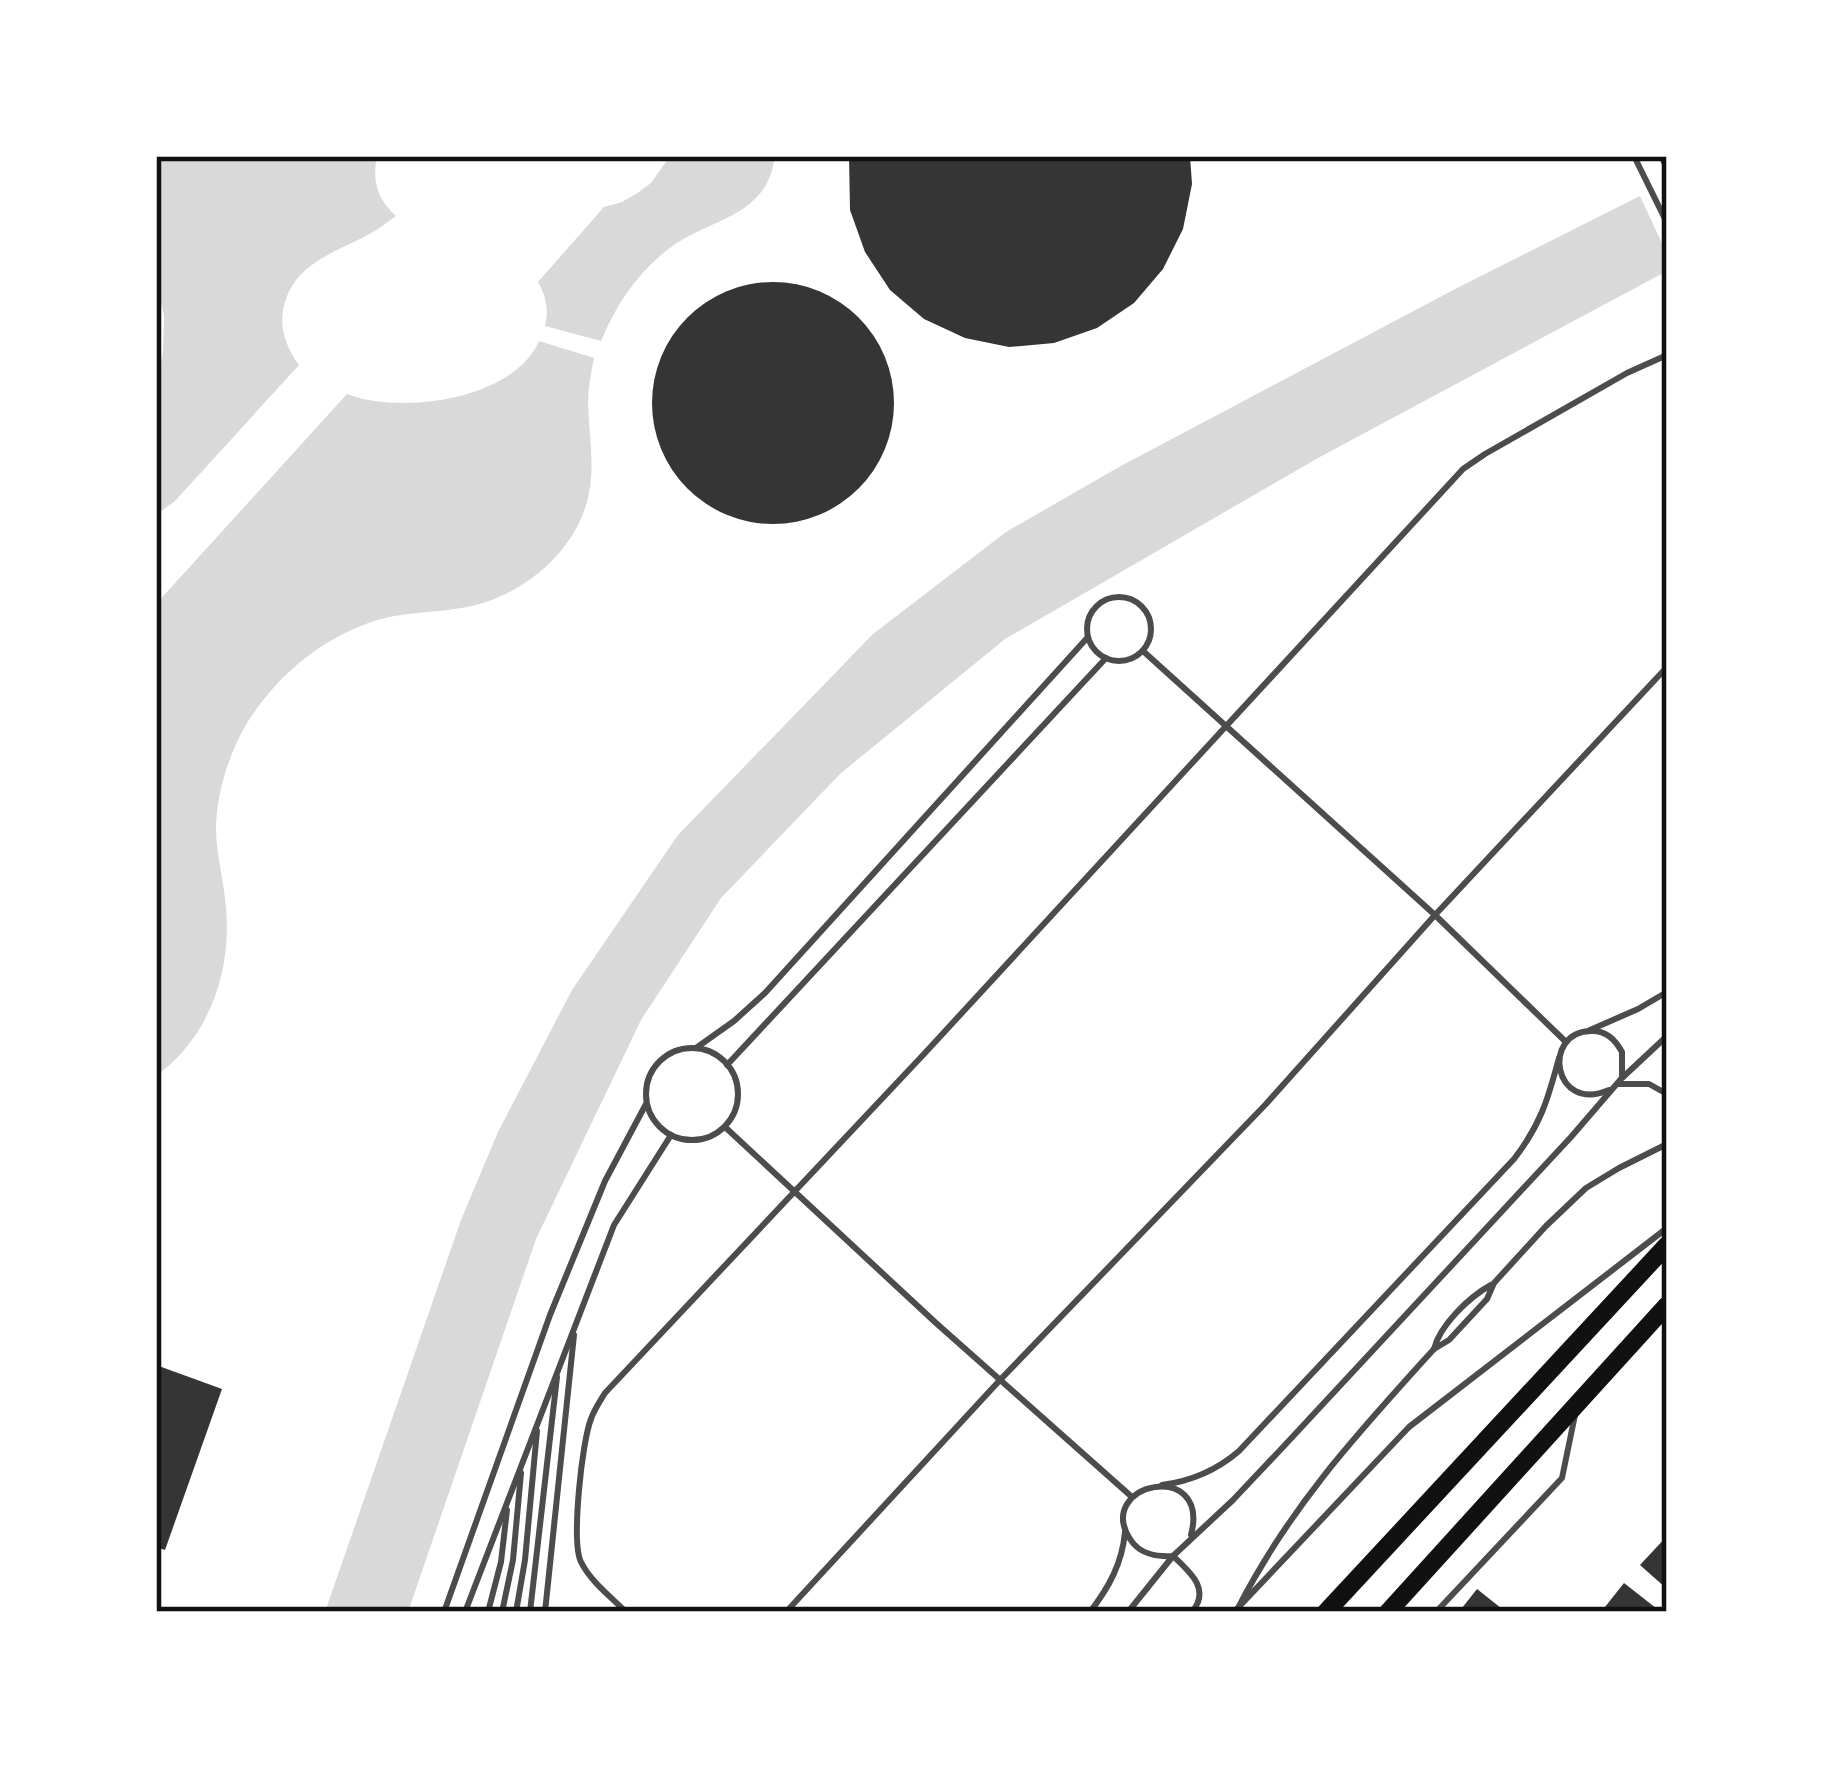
<svg xmlns="http://www.w3.org/2000/svg" width="1823" height="1768" font-family="'Space Grotesk',sans-serif">
<rect width="100%" height="100%" fill="#fff"/>
<g fill="#d9d9d9">
<path d="M156,156H377C372,181 377,199 396,216C386,223 376,231 364,237C332,253 296,265 285,302C278,325 285,346 299,365L175,501L156,515V391L163,352L164,316L156,279Z"/>
<path d="M670,156H775C767,219 709,217 667,250C636,275 616,305 601,341L545,326C549,309 546,296 538,282L604,207L622,202L639,192L651,183Z"/>
<path d="M1640,196L1667,254V271L1318,458L1005,639L840,774L721,898L641,1020L536,1239L408,1612H325L461,1220L498,1132L572,990L678,835L873,634L1006,532L1119,467L1459,287Z"/>
<path d="M539,341L594,358C591,373 588,388 588,403C589,437 596,469 587,502C571,558 517,599 461,608C431,613 400,612 371,622C318,641 277,676 247,723C229,753 217,792 216,827C216,855 224,880 226,908C232,971 209,1038 156,1076V604L347,394C401,415 514,400 539,341Z"/>
</g>
<g fill="#353535">
<path d="M849,156H1190L1192,184L1183,229L1163,269L1134,303L1097,328L1054,343L1009,347L965,338L924,319L890,290L865,252L850,210Z"/>
<circle cx="773" cy="403" r="121"/>
<path d="M156,1365L222,1389L165,1550L156,1547Z"/>
<path d="M1667,1536V1589L1640,1565Z"/>
<path d="M1624,1583L1661,1612H1601Z"/>
<path d="M1477,1589L1506,1612H1467L1462,1608Z"/>
</g>
<g fill="none" stroke-linecap="round" stroke-linejoin="round">
<g stroke="#4c4c4c" stroke-width="6">
<path d="M1634,156L1667,223"/>
<path d="M1661,156L1667,168"/>
<circle cx="1119" cy="629" r="32"/>
<path d="M1143,651L1435,915L1566,1042"/>
<path d="M1590,1030L1638,1009L1667,992"/>
<circle cx="692" cy="1094" r="46"/>
<path d="M696,1048L734,1021L765,993L1088,637"/>
<path d="M727,1065L1106,658"/>
<path d="M1619,1084H1649L1667,1094"/>
<path d="M1609,1090C1553,1114 1541,1032 1591,1031C1606,1030 1615,1039 1622,1052V1076"/>
<path d="M725,1127L936,1323L1132,1497"/>
<path d="M1434,1349C1440,1325 1469,1297 1491,1285"/>
<path d="M1162,1485C1192,1481 1216,1471 1239,1451L1514,1159C1541,1124 1548,1099 1559,1058"/>
<path d="M1191,1535C1211,1458 1094,1483 1130,1539C1140,1555 1157,1557 1173,1556C1190,1572 1211,1589 1192,1612"/>
<path d="M1238,1608C1291,1505 1357,1434 1434,1349L1449,1340L1487,1299L1494,1283L1546,1226L1586,1188L1619,1168L1667,1144"/>
<path d="M444,1612L550,1315L605,1181L646,1104"/>
<path d="M465,1612L614,1225L671,1135"/>
<path d="M488,1612L501,1562L507,1510"/>
<path d="M502,1612L513,1560L521,1473"/>
<path d="M516,1612L525,1560L537,1431"/>
<path d="M530,1612L557,1377"/>
<path d="M545,1612L574,1335"/>
<path d="M626,1612C611,1597 591,1582 581,1562C571,1542 582,1441 591,1419C594,1410 600,1401 605,1393L924,1054L1463,469L1485,454L1627,373L1667,355"/>
<path d="M786,1612L1000,1380L1266,1104L1435,915L1667,667"/>
<path d="M1090,1612C1109,1587 1122,1564 1125,1532"/>
<path d="M1128,1612L1173,1556L1233,1500L1284,1446L1571,1137L1621,1079L1667,1036"/>
<path d="M1234,1612L1409,1427L1667,1228"/>
<path d="M1436,1612L1562,1478L1575,1415"/>
</g>
<g stroke="#111" stroke-width="18">
<path d="M1326,1612L1667,1245"/>
<path d="M1388,1612L1667,1305"/>
</g>
</g>
<rect width="1823" height="1768" fill="none" stroke="#ffffff" stroke-width="318"/>
<rect x="159" y="159" width="1505" height="1450" fill="none" stroke="#111" stroke-width="4.5"/>
</svg>
